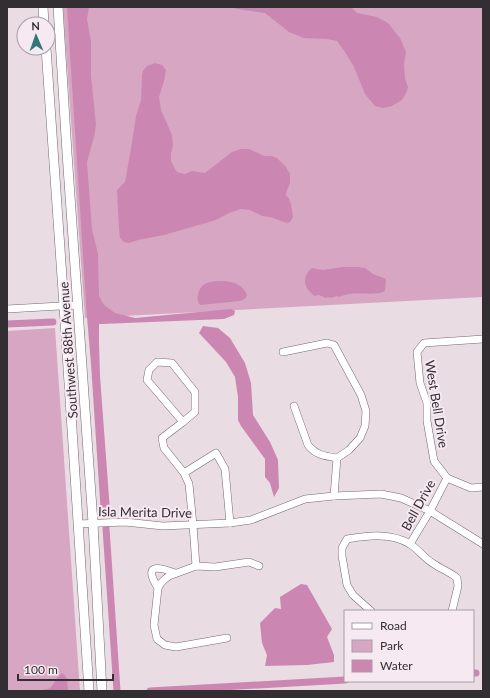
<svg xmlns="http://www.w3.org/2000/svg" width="490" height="698" font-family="Lato,sans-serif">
<rect width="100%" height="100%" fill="#e9dce3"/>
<g fill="#d7a6c3">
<path d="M63,7H483V297L85,318Z"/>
<path d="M55,328L80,691H7V331Z"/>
</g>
<g fill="#cb87b1">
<path d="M67,7H89L87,19L91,42V76L96,125L94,137L87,162L92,229L98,254L99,296L104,305L115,313L135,318L231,309L235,311L234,315L224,319L102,324H99V344L100,376L110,511V515L108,516L102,517L101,515L91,364L87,317Z"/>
<path d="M232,7H351L357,13L377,17L388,23L400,38L406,52L404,64L405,79L408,87L407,91L405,95L402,100L392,106L383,108L375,106L365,94L354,67L345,52L337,41L327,39L304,38L289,32L265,13L237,9Z"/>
<path d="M155,63L162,65L166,70L164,81L159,97L161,110L169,128L172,135L173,145L171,154V161L174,167L177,172L185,174L192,171L205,173L209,170L232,152L241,149H249L264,156H272L277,158L286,167L290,174V183L286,193V195L289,199L291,204L293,217L291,221L288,223L284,222L270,217L262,216L250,210L241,209L229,213L216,220L164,235L138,240L129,243L124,242L120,238L119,229L117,190L125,182L132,143L136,116L141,100L142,76L143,71L147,66Z"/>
<path d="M343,267H358L365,268L373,274L384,278L386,279L385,291C373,297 354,290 339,297L337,296L331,298L328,297L326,298L319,295L314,296C312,293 307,290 306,286C303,279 307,272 312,268L323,270Z"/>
<path d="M224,281C235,282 243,285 247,295L245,299L240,301L200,305C195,299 199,285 207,283C213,281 219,281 224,281Z"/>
<path d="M203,326L218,328L230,338L245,363L251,383L253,415L270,442L278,460L279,488L274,497L270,483L265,477V459L241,426L238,420V397L235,377L226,362L199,333Z"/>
<path d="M301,584L307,585L332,629L327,637L334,655V662L307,665L265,666L267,655L262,643L260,623L275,608L281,609L280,597Z"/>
<path d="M62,673L67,678L68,691H27C33,690 44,691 50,688C55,684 56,677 62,673Z"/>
</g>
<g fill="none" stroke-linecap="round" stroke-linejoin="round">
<g stroke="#cb87b1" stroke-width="7">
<path d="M7,324L53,322"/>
<path d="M106,528L117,691"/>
<path d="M473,673H476"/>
<path d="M150,691L345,680"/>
</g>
<defs>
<g id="minor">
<path d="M7,309L78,305"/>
<path d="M483,339L424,343L417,352L420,383L427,403V421L434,461L447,478L471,488L483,487"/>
<path d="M283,352L327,343L334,345L361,395L366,411L365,426L360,438L349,450L337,458"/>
<path d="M157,362L172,363L195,392V412L183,422L147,380L149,370Z"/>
<path d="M294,406L308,445C316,455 324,456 337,458"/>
<path d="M183,422L162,438L164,448L184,473L189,484L193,525L196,566"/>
<path d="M184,473L216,453L225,469L230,523"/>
<path d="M334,496L337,458"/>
<path d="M78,524L125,522L163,526L230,523L251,520L305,499L334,496L381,494L401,498L430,511L483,544"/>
<path d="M410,544L430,511L447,478"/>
<path d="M158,588C143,564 157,566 175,573"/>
<path d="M371,611L353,595L347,585L342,556V548L347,539C367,536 391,532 410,544C419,550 425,559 434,564C441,569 450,572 457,578L458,586L452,611"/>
<path d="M227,638L176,647L165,645L157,639L154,625L158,588L161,583L165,579L169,576L196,566L215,567L249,562L259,566"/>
</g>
<g id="secondary">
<path d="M43,7L44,24"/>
<path d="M58,7L67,153L93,523L102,691"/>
<path d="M46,48L64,306L89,691"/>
</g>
</defs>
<use href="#minor" stroke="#74696f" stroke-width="8"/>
<use href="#secondary" stroke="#74696f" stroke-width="10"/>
<use href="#minor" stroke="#fff" stroke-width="7"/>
<use href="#secondary" stroke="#fff" stroke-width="9"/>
</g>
<g text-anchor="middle" stroke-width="4" stroke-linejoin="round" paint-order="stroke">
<g font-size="13" fill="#332e31" stroke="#f6e9f1">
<text transform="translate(68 350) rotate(-94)" y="5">Southwest 88th Avenue</text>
<text transform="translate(437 404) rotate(81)" y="5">West Bell Drive</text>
<text transform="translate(418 505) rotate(-61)" y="5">Bell Drive</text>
<text transform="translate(145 512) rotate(1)" y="5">Isla Merita Drive</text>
</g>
</g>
<rect width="490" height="698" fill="none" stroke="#332e31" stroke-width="16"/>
<rect x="344" y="610" width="130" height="72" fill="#f6e9f1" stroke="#a89ea4"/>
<rect x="352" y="623" width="20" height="6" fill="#ffffff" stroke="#a89ea4"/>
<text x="380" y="630" font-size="12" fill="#332e31">Road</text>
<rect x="352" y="640" width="20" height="12" fill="#d7a6c3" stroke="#a89ea4"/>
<text x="380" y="650" font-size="12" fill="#332e31">Park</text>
<rect x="352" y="660" width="20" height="12" fill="#cb87b1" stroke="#a89ea4"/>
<text x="380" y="670" font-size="12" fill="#332e31">Water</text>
<g transform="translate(36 36) rotate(358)"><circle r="19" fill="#f6e9f1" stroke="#a89ea4"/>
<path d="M0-3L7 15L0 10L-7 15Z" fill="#307977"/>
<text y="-6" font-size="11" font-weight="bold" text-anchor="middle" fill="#332e31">N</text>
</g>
<path d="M18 674v6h95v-6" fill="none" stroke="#332e31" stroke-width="2"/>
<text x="24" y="674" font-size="12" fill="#332e31" stroke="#f6e9f1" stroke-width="3" paint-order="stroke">100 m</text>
</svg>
